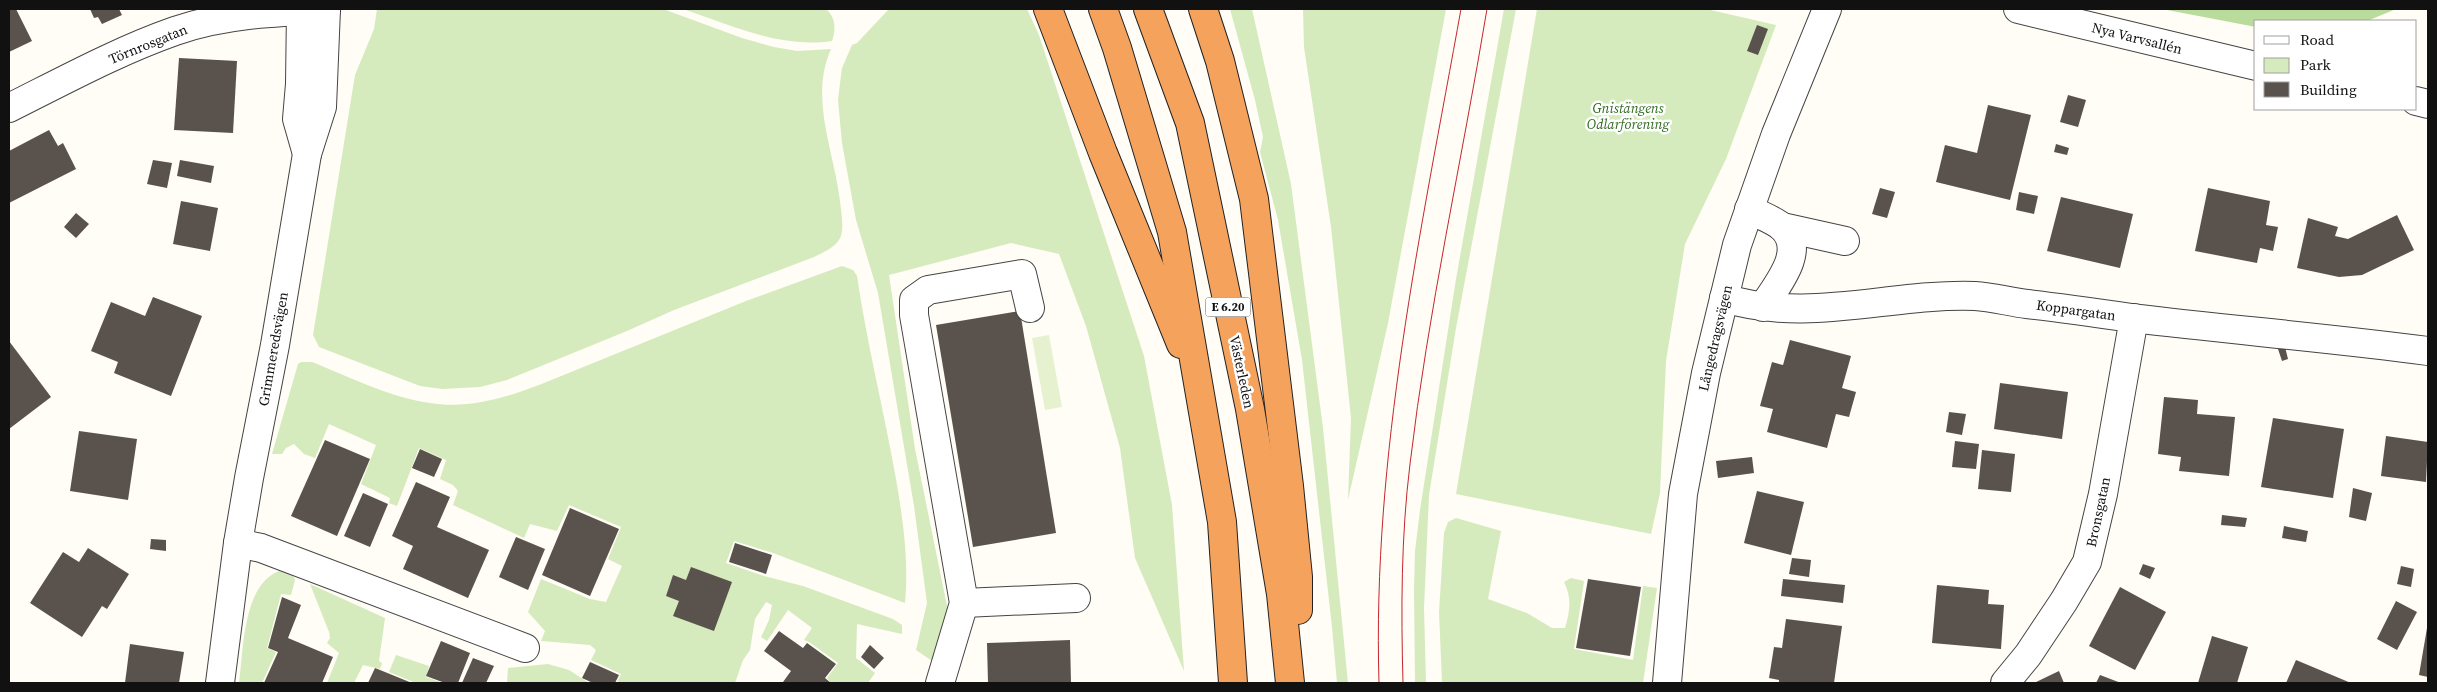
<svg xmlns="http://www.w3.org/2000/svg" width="2437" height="692" font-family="'Source Serif 4',serif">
<rect width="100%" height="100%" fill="#fffdf5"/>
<g fill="#d5ebbd">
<path d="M377,9H663L742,38L774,47L797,51L831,49C809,98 834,151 840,201C841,212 844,225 841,236C837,247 824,252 814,257L674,310L627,331L507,380L480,387L442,389L420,386L319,347L313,335L355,75L374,29Z"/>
<path d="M683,9H826C836,18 836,29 832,41C781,49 731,25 683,9Z"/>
<path d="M889,9H1027L1039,35L1144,356L1172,505L1184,671L1135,558L1120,448L1086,326L1059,254L1011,243L889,275L915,449L947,606V625L935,663L916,650L927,603L914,506L878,293L856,220L842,143L838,100L840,83L842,68L852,45L857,43Z"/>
<path d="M1230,9H1252L1291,184L1323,428L1348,683H1337L1332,627L1302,360L1278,220L1260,152L1263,137L1255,100Z"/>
<path d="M1303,9H1446L1388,323L1348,500L1351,418L1331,227L1304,47Z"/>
<path d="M1504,9H1516L1456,328L1429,495L1424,608L1426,683H1415L1414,589L1415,551L1420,510L1456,279Z"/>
<path d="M1537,9H1706L1776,25L1726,159L1685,244L1666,361L1660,493L1651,534L1456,494Z"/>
<path d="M842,266L853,270L857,276C867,344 884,411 896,479C903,520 909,561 905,603L773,553L734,541L726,563L764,576L803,586L893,619L902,625V634L857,624L856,658L875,673L868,683H831L827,678L838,663L809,642L804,640L812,628L788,610L767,641L761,637L769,620L772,605L766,602L755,619L750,650L743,660L735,683H617L621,674L591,660L596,650L590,645L541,641L545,631L528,612L541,579L590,599L606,602L622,566L608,559L621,527L569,505L557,531L530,524L524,538L453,505L458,491L453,485L440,479L446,460L419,448L397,506L389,503L390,498L361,484L376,445L329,424L315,458L304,454L294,444L286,448L282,454H272L298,364L301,362H312C352,378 395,400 438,404C471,408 508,397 539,385L746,301Z"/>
<path d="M1456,518L1501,531L1488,599L1527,613L1552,628H1565C1570,611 1572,598 1564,582L1571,578L1584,581L1574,649L1633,660L1643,586L1657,588L1643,683H1442L1439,612L1444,533L1448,522Z"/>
<path d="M285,569L292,573L295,580L291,595L281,594L267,648L276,652L262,683H239C244,649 242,579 285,569Z"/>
<path d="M310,584L385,618L379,661L382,663L380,669L363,665L354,683H327L339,653L327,643L330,638L329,632Z"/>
<path d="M396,655L429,666L426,677L443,683H416L389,672Z"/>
<path d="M548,664L569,670L589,683H507L508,668Z"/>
</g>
<path fill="#b9dc9c" d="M2162,9H2396L2367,21H2256V27Z"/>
<path fill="#e6f2cf" d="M1049,335L1062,407L1045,410L1032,338Z"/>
<g fill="#5a524d">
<path d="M9,9H16L32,41L9,52Z"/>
<path d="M90,9H119L122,15L102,24L98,17L94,18Z"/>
<path d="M1757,25L1768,29L1758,55L1747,51Z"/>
<path d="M179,58L237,61L233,133L174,130Z"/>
<path d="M2068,95L2086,100L2078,127L2060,122Z"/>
<path d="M1988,105L2031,115L2010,200L1936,182L1945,145L1977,153Z"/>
<path d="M49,130L58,146L63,143L76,169L9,203V151Z"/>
<path d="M2056,144L2069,148L2067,155L2054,152Z"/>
<path d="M153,160L172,163L167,188L147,184Z"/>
<path d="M180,160L214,166L211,183L177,176Z"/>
<path d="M1880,188L1895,192L1887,218L1872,214Z"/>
<path d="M2208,188L2270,201L2266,225L2278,227L2273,251L2260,248L2257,263L2195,251Z"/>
<path d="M2019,192L2038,196L2034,214L2016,210Z"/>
<path d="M2061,197L2133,214L2120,268L2047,251Z"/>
<path d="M181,201L218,208L210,251L173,244Z"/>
<path d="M76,213L89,224L76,238L64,227Z"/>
<path d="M2397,215L2414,250L2362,275L2339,277L2297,268L2308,218L2338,227L2335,236L2348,239Z"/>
<path d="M153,297L202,316L171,396L114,373L118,362L91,351L111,302L145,316Z"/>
<path d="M1020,311L1056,533L973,547L936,325Z"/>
<path d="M1790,340L1851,356L1842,388L1856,392L1849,417L1836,414L1827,448L1767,432L1773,409L1760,406L1772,362L1783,365Z"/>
<path d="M9,341L51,397L9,429Z"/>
<path d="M2285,347L2288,359L2282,361L2278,349Z"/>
<path d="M2000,383L2068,392L2062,439L1994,429Z"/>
<path d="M2164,397L2198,400L2197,414L2235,417L2229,476L2179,471L2181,457L2158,454Z"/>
<path d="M1949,412L1966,414L1962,435L1946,432Z"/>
<path d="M2273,418L2344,429L2333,498L2261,487Z"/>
<path d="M79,431L137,439L128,500L70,491Z"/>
<path d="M2386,436L2428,442L2426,482L2381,476Z"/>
<path d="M325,440L370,459L337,536L291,516Z"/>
<path d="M1955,441L1979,444L1976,469L1952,467Z"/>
<path d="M420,449L442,459L434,477L412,468Z"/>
<path d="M1982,450L2015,454L2011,492L1978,489Z"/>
<path d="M1752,457L1754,473L1718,478L1716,461Z"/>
<path d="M416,482L450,497L437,527L489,550L468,598L403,569L413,546L392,536Z"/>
<path d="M2353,488L2372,493L2366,521L2349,517Z"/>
<path d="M1757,491L1804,502L1791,555L1744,543Z"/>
<path d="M363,493L388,504L370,547L344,536Z"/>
<path d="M570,508L619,529L590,596L542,575Z"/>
<path d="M2222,515L2247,518L2245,527L2221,525Z"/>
<path d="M2284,526L2308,531L2306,542L2282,538Z"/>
<path d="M516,537L545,549L528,590L499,577Z"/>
<path d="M151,539L166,540V551L150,549Z"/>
<path d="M735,543L772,555L766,574L729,562Z"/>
<path d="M88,548L129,574L107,609L102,606L82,637L30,603L63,552L79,562Z"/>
<path d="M1792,558L1811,560L1809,577L1789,574Z"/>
<path d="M2143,564L2155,568L2150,579L2139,574Z"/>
<path d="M2401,566L2414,569L2411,587L2397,584Z"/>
<path d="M691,567L732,582L714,631L673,616L679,601L666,596L673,575L686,580Z"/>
<path d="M1588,579L1641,587L1630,656L1576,648Z"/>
<path d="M1783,579L1845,585L1843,603L1781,596Z"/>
<path d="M1937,585L1989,590L1988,604L2004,605L2001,649L1932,643Z"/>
<path d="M2120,587L2166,612L2135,670L2089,646Z"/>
<path d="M282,597L301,605L288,638L333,657L322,683H264L278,652L268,648Z"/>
<path d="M2396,601L2417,612L2397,650L2377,639Z"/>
<path d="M1786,619L1842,626L1834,683H1779V680L1769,678L1774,647L1782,648Z"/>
<path d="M2427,628H2428V677L2419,675Z"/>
<path d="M779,631L803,648L807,643L836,664L825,678L831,683L783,682L791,671L764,651Z"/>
<path d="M2212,636L2248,647L2237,683H2198Z"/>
<path d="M1070,640L1071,683H988L987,643Z"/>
<path d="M441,641L470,653L458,683H445L426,676Z"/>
<path d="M130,644L184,652L179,683H125Z"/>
<path d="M870,645L884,658L874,669L861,657Z"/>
<path d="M473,658L494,666L486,683H462Z"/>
<path d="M2296,660L2351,683H2286Z"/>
<path d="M590,662L619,675L615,683H593L582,678Z"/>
<path d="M375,668L380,670L412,683H368Z"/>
<path d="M2059,671L2064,683H2034Z"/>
<path d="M2100,675L2121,683H2096Z"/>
</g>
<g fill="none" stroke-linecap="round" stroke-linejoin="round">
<defs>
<g id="minor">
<path d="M301,9L300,84L297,119L307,154"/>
<path d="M2018,9L2256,66"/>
<path d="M2416,101L2428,104"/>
<path d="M9,108C63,81 118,51 175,31C224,14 276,12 326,10"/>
<path d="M1749,209C1759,215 1775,220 1783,228C1807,251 1776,286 1763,307"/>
<path d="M1782,227L1845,241"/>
<path d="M1724,298C1807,324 1891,293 1975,296C1992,297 2010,302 2027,304C2062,308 2097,313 2132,318C2231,330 2330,338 2428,351"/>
<path d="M238,543L261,548L525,648"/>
<path d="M964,603L1076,598"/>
<path d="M220,683L238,543L249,478L275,345L307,154L322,107L326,9"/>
<path d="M940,683L964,603L914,315V300L928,290L1022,274L1030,308"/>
<path d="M1667,683L1683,494L1706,373L1737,245L1776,134L1827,9"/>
<path d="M2005,683L2028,655L2064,601L2087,562L2103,494L2134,318"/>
</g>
<g id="highway">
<path d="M1048,9L1103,153L1181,344"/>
<path d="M1103,9L1117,48L1172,232L1222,522L1233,683"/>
<path d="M1148,9L1190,123L1250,409L1281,594L1290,683"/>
<path d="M1203,9L1220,61L1254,199L1289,486L1298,577V610"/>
</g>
</defs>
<use href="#minor" stroke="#444" stroke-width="30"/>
<use href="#highway" stroke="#222" stroke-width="30"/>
<use href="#minor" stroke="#fff" stroke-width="28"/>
<use href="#highway" stroke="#f5a25d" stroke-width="28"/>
<g stroke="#c4262e" stroke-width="1">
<path d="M1379,683C1372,455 1421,232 1461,9"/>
<path d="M1403,683C1401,610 1401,537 1410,464C1428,311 1462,160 1487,9"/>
</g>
</g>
<g text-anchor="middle" stroke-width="5" stroke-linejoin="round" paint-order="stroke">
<rect fill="#fff" stroke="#585858" stroke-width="1" x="1205.5" y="297.5" width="45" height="19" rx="4"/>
<g font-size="12" font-weight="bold" fill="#111">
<text x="1228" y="311">E 6.20</text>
</g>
<g font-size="14" fill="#111" stroke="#fff">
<text transform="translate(2137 38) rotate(14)" y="5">Nya Varvsallén</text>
<text transform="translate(148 44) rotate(-22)" y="5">Törnrosgatan</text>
<text transform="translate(2076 310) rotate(8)" y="5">Koppargatan</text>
<text transform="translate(1715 338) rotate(-77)" y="5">Långedragsvägen</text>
<text transform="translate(273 349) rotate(-80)" y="5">Grimmeredsvägen</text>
<text transform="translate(1242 372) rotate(78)" y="5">Västerleden</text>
<text transform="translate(2098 512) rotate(-78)" y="5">Bronsgatan</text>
</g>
<g font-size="14" font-style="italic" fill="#2f6b1f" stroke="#fff">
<text x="1628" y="113">Gnistängens<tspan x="1628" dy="16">Odlarförening</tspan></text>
</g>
</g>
<rect width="2437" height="692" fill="none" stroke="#111111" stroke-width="20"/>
<rect x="2254" y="20" width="162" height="90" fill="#ffffff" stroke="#a0a0a0"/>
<rect x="2264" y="36" width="25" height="8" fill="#ffffff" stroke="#a0a0a0"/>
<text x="2300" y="45" font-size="15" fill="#111111">Road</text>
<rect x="2264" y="58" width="25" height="15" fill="#d5ebbd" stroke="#a0a0a0"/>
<text x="2300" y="70" font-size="15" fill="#111111">Park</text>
<rect x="2264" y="82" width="25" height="15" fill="#5a524d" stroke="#a0a0a0"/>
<text x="2300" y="95" font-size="15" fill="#111111">Building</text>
</svg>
